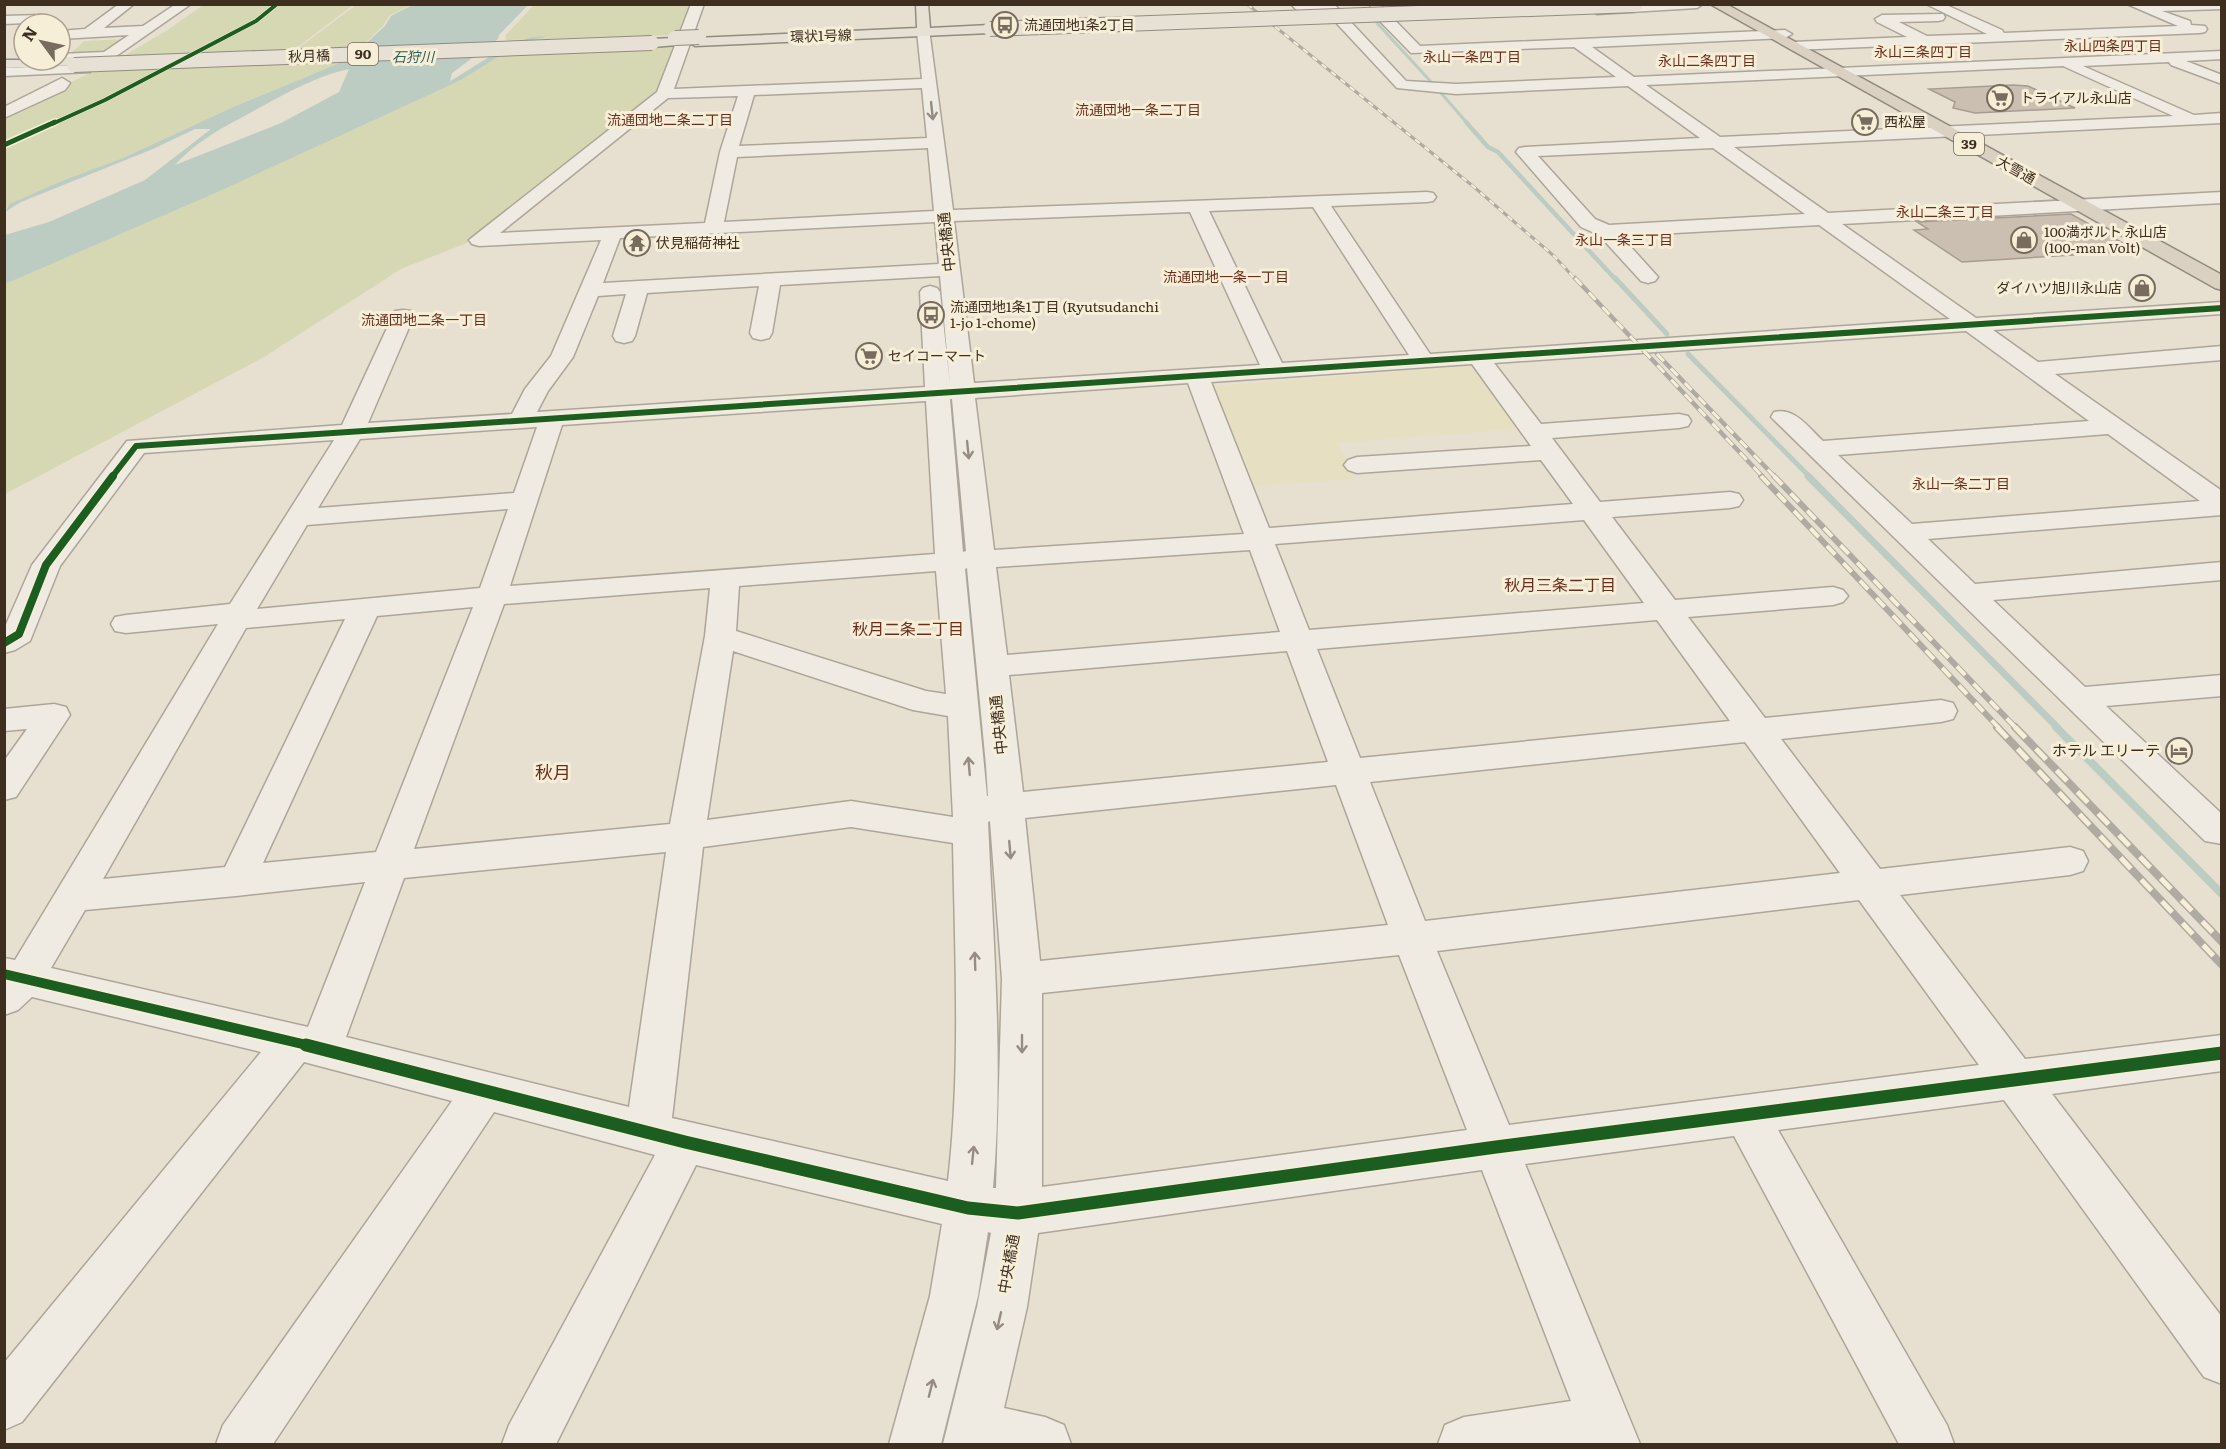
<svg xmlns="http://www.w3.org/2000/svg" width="2226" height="1449" font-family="Literata,'Noto Sans JP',serif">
<rect width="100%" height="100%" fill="#e7e0d1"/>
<path fill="#e6dfc2" d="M1472,366L1519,429L1338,443L1356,478L1256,487L1213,386Z"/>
<g fill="#d6d7b3">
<path d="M203,5H353L294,50L122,57L166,31Z"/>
<path d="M356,5H410L389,16L383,26L360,48L296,50Z"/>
<path d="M534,5H690L678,35L506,40V35Z"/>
<path d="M127,39L98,55L68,56L84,41Z"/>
<path d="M675,44L659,95L474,240L401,269L264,357L5,494L4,284L461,80L503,54Z"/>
<path d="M349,59L231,108L123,158L64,180L9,204L5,209V114L102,67Z"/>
</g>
<path fill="#bcccc2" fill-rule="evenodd" d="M412,5H528L499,35L498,39L452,73L450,81C473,69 520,32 545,37L531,40L503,54L461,80L222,190L5,284V235L49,222L145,180L211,129H195L153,149L21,202L5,212L9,204L64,180L123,158L231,108L349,59L385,26L391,16ZM349,69L339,92L281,123L175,165C199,138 228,125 259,108C288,92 317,76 349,69Z"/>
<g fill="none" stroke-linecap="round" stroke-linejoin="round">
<g stroke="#bcccc2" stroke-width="3">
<path d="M1377,23L1433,84"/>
<path d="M1441,93L1468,124"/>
</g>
<path stroke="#bcccc2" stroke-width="4.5" d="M1466,122L1488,147L1498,152L1616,280"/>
<g stroke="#bcccc2" stroke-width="5">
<path d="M1615,278L1667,334"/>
<path d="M1688,354L1810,477"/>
</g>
<path stroke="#bcccc2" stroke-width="7" d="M1808,476L2058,728"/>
<path stroke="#bcccc2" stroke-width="8" d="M2056,727L2222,894"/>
</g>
<g fill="#cbbfb2" stroke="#a89c90" stroke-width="1.5">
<path d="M2013,85L2028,86L2075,108L1975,113L1953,108L1955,102L1929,89Z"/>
<path d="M2071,214L2137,251L1962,262L1914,230L1928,229L1917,222Z"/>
</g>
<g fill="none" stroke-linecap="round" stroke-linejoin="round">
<defs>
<g id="minor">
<path d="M119,4H134L104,28L143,26L176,4H191L112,59L55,61L60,60V54L104,52L129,35L60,39V31L85,29Z"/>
<path d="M691,4H704L674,89L922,79L917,32L919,29H929L953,210L1427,192L1433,193L1436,197L1433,201L1427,202L1331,206L1430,354L1950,319L1819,225L1621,236L1658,277L1655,281L1648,283L1641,281L1599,235L1581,227L1516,152L1519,148L1525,147L1700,138L1628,86L1456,94L1397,88L1327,13C1312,14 1301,17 1291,4H1334L1406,81L1456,84L1616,77L1574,47L1411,53L1371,12L1369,9L1371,6H1381L1420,46L1785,30L1792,34L1785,38L1592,47L1634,77L2222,51V59L2186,61L2222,75V84L2171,65L2169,62L2083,66L2194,115L2222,113V123L1734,147L1828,213L2222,192V203L1842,224L1976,318L2222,302V314L1993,330L2038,362L2222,346V360L2055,374L2222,491V515L1928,539L1975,584L2222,562V580L1993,600L2085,687L2222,675V696L2106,706L2222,814V844L2205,841L1771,417L1774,412C1795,407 1809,428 1823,441L2089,421L1966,331L1494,363L1541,424L1679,414L1688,416L1691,421L1688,426L1679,428L1552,438L1600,502L1730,492L1739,494L1743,500L1739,506L1730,508L1612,517L1675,600L1833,587L1843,590L1848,596L1843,602L1833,605L1688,617L1765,718L1941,700L1953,703L1957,711L1953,719L1941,722L1781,739L1880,869L2070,847L2083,851L2088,861L2083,871L2070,875L1900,895L2025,1059L2222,1035V1071L2052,1094L2222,1317V1384L2204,1377L2004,1100L1778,1130L1947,1425L1954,1444H1899L1734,1136L1525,1164L1640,1444H1438L1445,1425L1464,1417L1571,1401L1482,1170L1038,1233L1027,1307L1004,1408L1045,1417L1064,1425L1071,1444H943L977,1307L991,1233L988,1232L978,1296L941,1444H889L930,1296L942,1224L696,1165L556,1444H502L509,1425L655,1155L494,1112L273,1444H216L223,1425L452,1101L304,1062L22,1422L4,1430V1363L261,1052L32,997L18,1010L4,1015V958L15,960L218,624L126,633L115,631L111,624L115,617L126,615L230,604L334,440L144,453L60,566L30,641L15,650L4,653V629L32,565L127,441L342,425L395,311L403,310L411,311L414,316L368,423L512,414L525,389L551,356L601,240L479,246L472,244L469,240L657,92ZM2063,66L2173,116L1720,137L1646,85ZM922,88L927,138L739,146L754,95ZM738,96L720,152L705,223L500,233L668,98ZM928,148L934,211L724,222L737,157ZM1713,148L1805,214L1609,225L1595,219L1538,156ZM1313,207L1409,355L1282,363L1209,211ZM1190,212L1260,365L974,383L954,221ZM935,222L939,264L603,283L620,238ZM940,276L950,385L940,292L937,288L930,286L923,288L920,292L925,387L537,412L548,391L573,357L598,296L626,294L613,336L616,341L624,343L632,341L635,336L647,293L759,286L750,333L753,338L761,340L769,338L772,333L780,285ZM1472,364L1531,446L1357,457L1348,460L1344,465L1348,470L1357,473L1541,460L1573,504L1269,528L1211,382ZM1188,383L1244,534L994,550L975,398ZM950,399H952L966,551L963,552ZM926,401L935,554L510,586L562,425ZM537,427L514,493L318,508L360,439ZM2108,434L2200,501L1912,524L1838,455ZM508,509L480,588L257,609L307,525ZM1584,520L1644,603L1309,630L1275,544ZM1250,550L1280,632L1007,655L996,567ZM967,568L986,765L988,796H987L965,569ZM936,571L946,694L926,691L736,631L739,586ZM710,588L705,636L670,824L414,849L504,604ZM473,607L376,852L263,863L377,616ZM345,619L225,867L103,879L246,628ZM1657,620L1730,721L1360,758L1317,649ZM733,651L913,710L948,716L953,817L851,801L707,820ZM1287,651L1328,762L1023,792L1009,675ZM1745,742L1840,873L1425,921L1370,782ZM1336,785L1388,925L1040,961L1025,818ZM990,821L1002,979L996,1188H993C1004,1066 993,942 988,822ZM851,827L953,843C955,956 961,1069 948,1181L672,1118L703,847ZM666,852L629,1107L346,1037L404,878ZM365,882L308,1027L51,968L85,910L236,896ZM1859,900L1979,1065L1509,1125L1437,951ZM1399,955L1467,1130L1042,1187V993Z"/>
<path d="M1624,4H1703L1697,8L1597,14L1590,10L1597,6Z"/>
<path d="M1926,4H1944L2002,30L2004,33L2178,26L2127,4H2222V9L2162,11L2190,21L2191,25L2205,26L2207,29L2205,32L2200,33L1793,50L1786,46L1793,42L1907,37L1877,22L1875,19L1882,15L1943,14L1945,17L1943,20L1938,21L1899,22L1927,36L1987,34Z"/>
<path d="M41,15L46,16L48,19L46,22L4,24V16Z"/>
<path d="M85,65L90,66L92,69L90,72L4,76V68Z"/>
<path d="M62,78L70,83L65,90L4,118V107Z"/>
<path d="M54,704L66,707L70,715L16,797L4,800V761L27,729L4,731V709Z"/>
</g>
<g id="major">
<path d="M916,4H928L930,28L990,25L997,29L990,33L695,46L688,42L695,38L917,28Z"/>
<path d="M673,38L678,39L680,42L678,45L652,47L645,43L652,39Z"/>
<path d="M60,57H80L87,61L80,65L4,68V60H60Z"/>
</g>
<path id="highway" d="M1710,4H1726L2222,275V290L2215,288Z"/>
</defs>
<use href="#minor" stroke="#ada599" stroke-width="3"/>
<use href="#major" stroke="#928b80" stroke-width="3"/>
<use href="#highway" stroke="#928b80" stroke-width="3"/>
<use href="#minor" fill="#efebe3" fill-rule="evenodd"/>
<use href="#major" fill="#e6e1d4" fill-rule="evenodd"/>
<use href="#highway" fill="#dad1c2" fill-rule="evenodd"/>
<defs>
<path id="rail-far3" d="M1247,4L1474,187L1555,257L1576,280"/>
<g id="rail-far2">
<path d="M1575,278L1763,477"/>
<path d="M1657,354L1775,477"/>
</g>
<g id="rail-far1">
<path d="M1761,476L1999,728"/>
<path d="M1774,476L2016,728"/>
</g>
<g id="rail">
<path d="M1997,727L2222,965"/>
<path d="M2015,727L2222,942"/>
</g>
</defs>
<use href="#rail-far3" stroke="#afaaa2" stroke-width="3"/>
<use href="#rail-far2" stroke="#afaaa2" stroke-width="4.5"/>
<use href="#rail-far1" stroke="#afaaa2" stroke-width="6"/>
<use href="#rail" stroke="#afaaa2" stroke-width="8"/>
<use href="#rail-far3" stroke="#f7eed8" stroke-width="2" stroke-dasharray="6" stroke-linecap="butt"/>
<use href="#rail-far2" stroke="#f7eed8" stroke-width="3" stroke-dasharray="10" stroke-linecap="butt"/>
<use href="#rail-far1" stroke="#f7eed8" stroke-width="4" stroke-dasharray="12" stroke-linecap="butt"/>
<use href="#rail" stroke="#f7eed8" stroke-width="5" stroke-dasharray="15" stroke-linecap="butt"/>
<defs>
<g id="major-bridge">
<path d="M990,29L1635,5"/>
<path d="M675,38L699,37"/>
<path d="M74,65L652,43"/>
</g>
</defs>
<use href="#major-bridge" stroke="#928b80" stroke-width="16" stroke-linecap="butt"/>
<use href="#major-bridge" stroke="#e6e1d4" stroke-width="14"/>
<defs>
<path id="cycleway-far5" d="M52,124L105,100L256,21L277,4"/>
<path id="cycleway-far4" d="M4,145L55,122"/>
<path id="cycleway-far3" d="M112,477L136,446L2222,308"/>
<path id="cycleway-far2" d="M4,643L19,634L46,565L113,476"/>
<path id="cycleway-far1" d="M4,974L311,1046"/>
<path id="cycleway" d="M306,1045L685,1142L968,1208L1018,1213L1496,1147L2222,1053"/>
</defs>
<use href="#cycleway-far5" stroke="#f7eed8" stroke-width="5"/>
<use href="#cycleway-far4" stroke="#f7eed8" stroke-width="8"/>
<use href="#cycleway-far3" stroke="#f7eed8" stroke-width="9"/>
<use href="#cycleway-far2" stroke="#f7eed8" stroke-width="11"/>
<use href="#cycleway-far1" stroke="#f7eed8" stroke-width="14"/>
<use href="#cycleway" stroke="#f7eed8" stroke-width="16"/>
<use href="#cycleway-far5" stroke="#1b5e20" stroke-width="4"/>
<use href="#cycleway-far4" stroke="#1b5e20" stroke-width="5"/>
<use href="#cycleway-far3" stroke="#1b5e20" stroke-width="6"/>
<use href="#cycleway-far2" stroke="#1b5e20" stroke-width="8"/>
<use href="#cycleway-far1" stroke="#1b5e20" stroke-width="10"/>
<use href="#cycleway" stroke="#1b5e20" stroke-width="13"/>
</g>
<defs><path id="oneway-shaft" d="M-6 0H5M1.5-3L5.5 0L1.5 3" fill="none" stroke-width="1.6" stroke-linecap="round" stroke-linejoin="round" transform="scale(1.5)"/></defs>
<g stroke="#968c82">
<use href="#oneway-shaft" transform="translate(932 111) rotate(84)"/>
<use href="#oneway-shaft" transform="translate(968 450) rotate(84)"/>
<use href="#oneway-shaft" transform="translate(969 766) rotate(-95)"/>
<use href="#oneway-shaft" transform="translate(1010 850) rotate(85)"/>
<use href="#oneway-shaft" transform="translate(975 961) rotate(-92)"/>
<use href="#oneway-shaft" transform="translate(1022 1044) rotate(90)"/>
<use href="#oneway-shaft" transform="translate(973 1155) rotate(-84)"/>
<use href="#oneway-shaft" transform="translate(999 1321) rotate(103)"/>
<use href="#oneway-shaft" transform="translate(931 1388) rotate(-76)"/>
</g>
<defs>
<symbol id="bus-ring" viewBox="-11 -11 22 22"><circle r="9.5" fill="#f7eed8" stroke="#786c5e" stroke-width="1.5"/><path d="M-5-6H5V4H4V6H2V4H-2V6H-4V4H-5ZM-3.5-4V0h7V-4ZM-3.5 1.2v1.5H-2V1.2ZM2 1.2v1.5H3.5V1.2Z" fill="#786c5e"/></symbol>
<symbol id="supermarket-ring" viewBox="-11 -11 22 22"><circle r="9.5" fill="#f7eed8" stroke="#786c5e" stroke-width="1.5"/><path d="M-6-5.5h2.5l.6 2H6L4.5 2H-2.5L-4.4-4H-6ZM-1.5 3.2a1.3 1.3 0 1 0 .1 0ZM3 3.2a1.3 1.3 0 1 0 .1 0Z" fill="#786c5e"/></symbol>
<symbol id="shop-ring" viewBox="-11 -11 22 22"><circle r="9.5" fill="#f7eed8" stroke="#786c5e" stroke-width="1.5"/><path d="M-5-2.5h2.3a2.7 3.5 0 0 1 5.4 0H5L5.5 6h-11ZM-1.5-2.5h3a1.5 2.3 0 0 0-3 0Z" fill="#786c5e"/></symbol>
<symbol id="temple-ring" viewBox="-11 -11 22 22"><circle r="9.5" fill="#f7eed8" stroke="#786c5e" stroke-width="1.5"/><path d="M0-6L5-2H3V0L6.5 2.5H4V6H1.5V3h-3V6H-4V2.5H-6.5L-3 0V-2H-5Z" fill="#786c5e"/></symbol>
<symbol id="hotel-ring" viewBox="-11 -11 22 22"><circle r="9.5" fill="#f7eed8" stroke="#786c5e" stroke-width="1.5"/><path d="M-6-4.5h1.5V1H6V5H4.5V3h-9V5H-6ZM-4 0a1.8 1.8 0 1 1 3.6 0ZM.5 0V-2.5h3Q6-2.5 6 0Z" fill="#786c5e"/></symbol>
</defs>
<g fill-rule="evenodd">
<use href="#bus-ring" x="990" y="10" width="30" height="30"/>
<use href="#supermarket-ring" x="1985" y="83" width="30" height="30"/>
<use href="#supermarket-ring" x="1850" y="107" width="30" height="30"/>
<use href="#shop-ring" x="2009" y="225" width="30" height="30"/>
<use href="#temple-ring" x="622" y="228" width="30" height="30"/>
<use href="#shop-ring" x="2127" y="273" width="30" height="30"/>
<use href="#bus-ring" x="916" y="300" width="30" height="30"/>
<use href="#supermarket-ring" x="854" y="341" width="30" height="30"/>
<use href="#hotel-ring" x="2164" y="736" width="30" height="30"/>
</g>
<g text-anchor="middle" stroke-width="6" stroke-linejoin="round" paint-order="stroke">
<g font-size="14" fill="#3d2e20" stroke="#f7eed8" text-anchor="start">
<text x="1024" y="30">流通団地1条2丁目</text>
<text x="2020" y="103">トライアル永山店</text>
<text x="1884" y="127">西松屋</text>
<text x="2044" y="237">100満ボルト 永山店<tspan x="2044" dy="16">(100-man Volt)</tspan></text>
<text x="656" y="248">伏見稲荷神社</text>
<text x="2122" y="293" text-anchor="end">ダイハツ旭川永山店</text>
<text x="950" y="312">流通団地1条1丁目 (Ryutsudanchi<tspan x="950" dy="16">1-jo 1-chome)</tspan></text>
<text x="888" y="361">セイコーマート</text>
</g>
<g font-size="14" fill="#3d2e20" stroke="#f7eed8">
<text transform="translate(821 36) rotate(-2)" y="5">環状1号線</text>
<text transform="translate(309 56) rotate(-2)" y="5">秋月橋</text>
<text transform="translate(2016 170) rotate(29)" y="5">大雪通</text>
</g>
<g font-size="14" fill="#6b2e1e" stroke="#f7eed8">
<text x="2113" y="51">永山四条四丁目</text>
<text x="1923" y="57">永山三条四丁目</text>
<text x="1472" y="62">永山一条四丁目</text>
<text x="1707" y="66">永山二条四丁目</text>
<text x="1138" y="115">流通団地一条二丁目</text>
<text x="670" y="125">流通団地二条二丁目</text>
<text x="1945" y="217">永山二条三丁目</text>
<text x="1624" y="245">永山一条三丁目</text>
<text x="1226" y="282">流通団地一条一丁目</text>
<text x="424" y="325">流通団地二条一丁目</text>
<text x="1961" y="489">永山一条二丁目</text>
</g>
<g fill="#f7eed8" stroke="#756857" stroke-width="1.5">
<rect x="348" y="43" width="30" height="22" rx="4.5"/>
<rect x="1954" y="133" width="30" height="22" rx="4.5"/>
</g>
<g font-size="14" font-weight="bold" fill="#3d2e20">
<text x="363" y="59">90</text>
<text x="1969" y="149">39</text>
</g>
<g font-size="14" font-style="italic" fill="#2f5d5a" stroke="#f7eed8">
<text x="413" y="62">石狩川</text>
</g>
<g font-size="15" fill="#3d2e20" stroke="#f7eed8">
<text transform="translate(947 242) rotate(-96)" y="5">中央橋通</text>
<text transform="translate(999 725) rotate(-96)" y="5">中央橋通</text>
<text transform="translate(1009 1264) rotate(-80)" y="5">中央橋通</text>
</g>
<g font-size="15" fill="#3d2e20" stroke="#f7eed8" text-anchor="end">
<text x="2160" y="756">ホテル エリーテ</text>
</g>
<g font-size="16" fill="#6b2e1e" stroke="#f7eed8">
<text x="1560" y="591">秋月三条二丁目</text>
<text x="908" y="635">秋月二条二丁目</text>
</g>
<g font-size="18" fill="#6b2e1e" stroke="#f7eed8">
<text x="553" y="779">秋月</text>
</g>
</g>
<rect width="2226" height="1449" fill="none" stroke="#3d2e20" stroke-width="12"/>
<g transform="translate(42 42) rotate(303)"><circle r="28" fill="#f7eed8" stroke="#ada18e" stroke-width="1.5"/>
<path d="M0-4.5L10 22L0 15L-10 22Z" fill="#786c5e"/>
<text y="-9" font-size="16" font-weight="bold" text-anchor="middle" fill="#3d2e20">N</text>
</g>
</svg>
